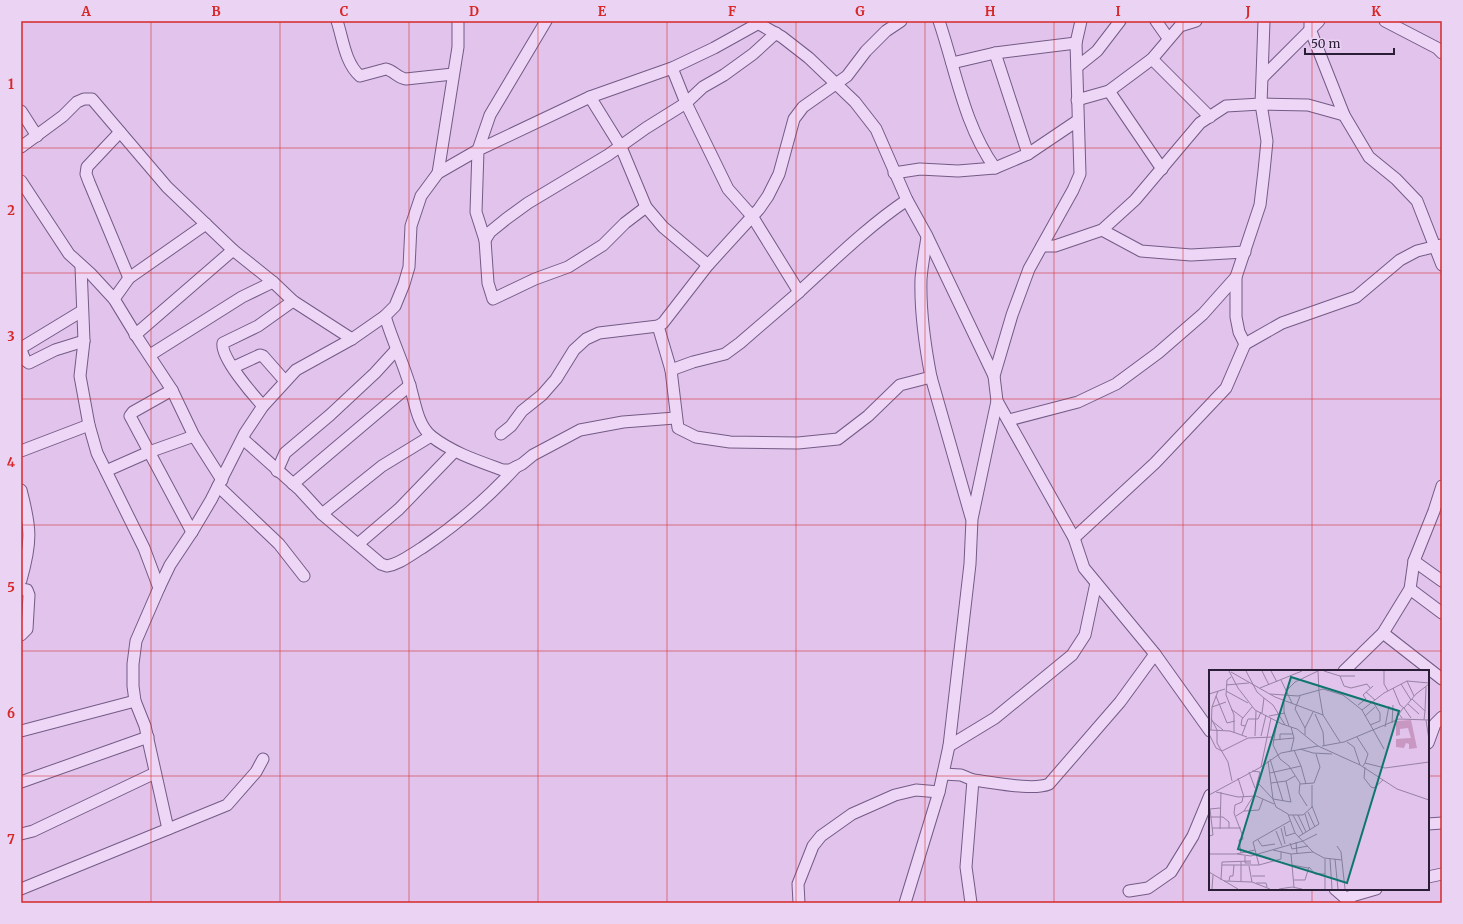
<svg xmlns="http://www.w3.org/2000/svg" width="1463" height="924" font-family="Merriweather,serif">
<rect width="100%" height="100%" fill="#e1c3ec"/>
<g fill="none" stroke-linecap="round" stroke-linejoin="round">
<defs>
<g id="street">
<path d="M337,21C343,39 345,63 360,76L386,69C394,71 398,78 406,79L453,74"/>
<path d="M754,21L782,37L809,58L855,102L876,129L907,200L927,236L994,376"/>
<path d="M939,21C956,71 964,125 995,168"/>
<path d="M1156,21L1168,38"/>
<path d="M1310,21V29L1344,115L1369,157L1396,179L1417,201L1442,265"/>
<path d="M1385,21L1437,48L1442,53"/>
<path d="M995,53L1076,43"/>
<path d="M1152,59L1210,117"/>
<path d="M952,63L995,53L1028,154"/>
<path d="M1077,67L1097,51L1120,21"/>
<path d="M672,68L686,103L728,189L752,216L799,292C834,260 867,227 907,200"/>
<path d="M1263,77L1319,21"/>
<path d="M1109,91L1162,169"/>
<path d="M590,97L621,147L646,207L663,227L708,265"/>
<path d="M1077,100L1109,91L1152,59L1180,26L1196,21"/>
<path d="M21,111L37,136"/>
<path d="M120,132L87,167L86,174L89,182L129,278"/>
<path d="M21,147L63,116L77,102L84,99H92L167,187L233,250L273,282L293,301L352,339"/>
<path d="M438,173L458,47V21"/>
<path d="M894,173L920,169L958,171L995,168L1028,154L1077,121"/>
<path d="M21,181L69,254L90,273L114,299L139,340L172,390L194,436L222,480"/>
<path d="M646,207L625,223L603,245L568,267L535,279L493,299L488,283L485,240L476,212L478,150L590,97L672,68L714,48L759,23"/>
<path d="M1102,230L1141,251L1191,255L1245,252"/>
<path d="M927,237C925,251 922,265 921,279C920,312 925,346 931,377L971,517"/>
<path d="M485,240L490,232L506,219L528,203L608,155L646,128L686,103L703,87L724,75L753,54L776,33"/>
<path d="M1042,246H1055L1102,230L1135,200L1200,123L1226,106L1261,104L1308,105L1344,115"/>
<path d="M81,267L84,341L80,376L89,425L97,453L144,548L159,588"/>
<path d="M114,299L129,278L206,224"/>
<path d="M385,316C392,340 403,362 410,386C415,402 417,424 431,436C453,453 478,461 503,470H510L522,464L533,455L580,430L623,422L675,418"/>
<path d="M658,326L671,370L678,428L696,437L730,442L798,443L838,439L868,416L900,385L931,377"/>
<path d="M135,335L233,250"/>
<path d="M1245,344L1282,323L1356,297L1400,260L1417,251L1441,245"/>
<path d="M21,348L82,311"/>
<path d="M21,350L25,360L29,363L55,350L84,341"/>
<path d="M150,355L242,297L273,282"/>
<path d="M234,367L260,355L263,356L285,381"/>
<path d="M671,370L693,362L725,354L740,343L799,292"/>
<path d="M172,390L133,412L130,416L192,532"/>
<path d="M997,401L1074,538L1084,568L1155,654L1210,731"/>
<path d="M263,406C253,395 220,357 223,343L258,326L293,301"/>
<path d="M1009,420L1078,402L1116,384L1158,353L1203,314L1236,277"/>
<path d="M501,434L511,426L522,411L542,395L556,379L574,350L586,339L599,333L658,326L663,323L708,265L759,209L768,196L779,174L794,119L803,107L847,76L866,51L886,31L901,21"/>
<path d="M243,439L300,490L322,514L381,564L387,566C400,564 410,555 422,548C456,525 488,498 516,467"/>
<path d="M21,451L89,425"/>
<path d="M106,471L149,452L194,436"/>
<path d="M277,471L285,453L330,415L375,373L396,350"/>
<path d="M293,484L410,385"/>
<path d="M218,486L279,544L304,576"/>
<path d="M21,490C31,528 32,541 21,580"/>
<path d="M322,514L382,466L431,436"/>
<path d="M1074,538L1155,463L1226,388L1245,344L1239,332L1236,317V277L1260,205L1264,171L1267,141L1261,104L1264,21"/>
<path d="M358,544L399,509L454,452"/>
<path d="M1414,561L1442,581"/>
<path d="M21,589L27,590L29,595L27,629L21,635"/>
<path d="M1410,589L1442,613"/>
<path d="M1383,633L1442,679"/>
<path d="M1344,671L1383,633L1410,589L1414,561L1434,511L1442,486"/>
<path d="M21,731L135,701"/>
<path d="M1428,743L1435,724L1442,717"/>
<path d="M949,746L995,718L1072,655L1085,635L1096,583"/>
<path d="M943,774L961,775L973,780L966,867L971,903"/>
<path d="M973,780C992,782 1033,791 1049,784L1120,702L1155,654"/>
<path d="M21,782L148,737"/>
<path d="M1428,824L1442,823"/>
<path d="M168,829L145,726L135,701L133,686V664L136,641L159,588L170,565L192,532L211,500L245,433L263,406L296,370L352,339L385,316L395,306L404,284L409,267L411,226L421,196L438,173L478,150L490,115L546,21"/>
<path d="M21,834L33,831L155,773"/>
<path d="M1428,877L1442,874"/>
<path d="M21,889L227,805L256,772L263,759"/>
<path d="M1335,889L1350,902"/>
<path d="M1129,891L1148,888L1171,872L1193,836L1210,795"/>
<path d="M1345,898L1376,889"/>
<path d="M799,903L798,884L813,846L821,836L852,814L895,795L916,790L939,792"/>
<path d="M905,903L939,792L949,746L970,564L972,519L997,401L994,376L1012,315L1029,269L1073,190L1080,174L1076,43L1081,21"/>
</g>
</defs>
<use href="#street" stroke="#735b85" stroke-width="13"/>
<use href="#street" stroke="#eed6f7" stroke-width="11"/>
</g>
<path fill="none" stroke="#d62828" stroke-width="1" stroke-opacity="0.55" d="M151,21V903M280,21V903M409,21V903M538,21V903M667,21V903M796,21V903M925,21V903M1054,21V903M1183,21V903M1312,21V671M21,148H1442M21,273H1442M21,399H1442M21,525H1442M21,651H1442M21,776H1210M1428,776H1442M1312,889V903"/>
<g transform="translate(1209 670)">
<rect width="220" height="220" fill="#e1c3ec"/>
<path d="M202,50L208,78L200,79V74L197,73L195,78L187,77V69L202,68L199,58L191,59V65L187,66V51Z" fill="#c998c2"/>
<path fill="none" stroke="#9881a3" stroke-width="1" d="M20,1L29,18L46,40L73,54L88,59L109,76L151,95L188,119L220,130M37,1L48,22L55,28L53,43M53,1L60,15M62,1L68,12M109,1L110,22L114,45M115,1L131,6L135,16L142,18L158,14L161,18M175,1V14L179,21M22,2L66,27L114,45L131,72M131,6H146M22,7L18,10L17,25L25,45V63M72,10L83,33M198,11L205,26M192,14L202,30M17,15L40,13M51,18L93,1M184,18L191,35L195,38L207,24L220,14M17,21L39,33M77,21L86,12L109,1M157,22L166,30M0,24L16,19M61,24L89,26L114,19L134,25L153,40L175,79M7,26L18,53L26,51M91,26L86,39L96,58V65M55,28L64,35L76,55M203,29L216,41L215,50M75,31V42L80,56M199,34L210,44M149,35L157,29L154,25L164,16M3,37L17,32M195,38L202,48M22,39L34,48M153,40L175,23L198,11L220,13M216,41L217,17M106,44L114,62L115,76M60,46L76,43M156,46L166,37M2,48L8,60V73L19,92L23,111M193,48L190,44L194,38M217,50L220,70M3,51L14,60M68,51L64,75L71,89L80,96L91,113L90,123L98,136M183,53L184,35M161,55L171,51V43L164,32M36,56L32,55L33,49L43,37M176,57L180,36M96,58L104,42M0,60L21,61L38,67M2,60L3,37L9,21M0,64L7,78L13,81L39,68L64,67M33,65L39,49H49L52,42M46,66L47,41M52,66L57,45M148,67L159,84L156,93M64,70L85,68M71,70V64H84M138,72L145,77L151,95M113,76L135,72L190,49L220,50M91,79L104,83L123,84M82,81L85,68L82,57M61,89L74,131M59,91L64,129L82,132L77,111M92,96L97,114M154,96L156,93L176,98L220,92M52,97L62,48M156,97L155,108L162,117L165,118L174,110M40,102L46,118M61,103L92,96L85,80M29,108L35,127M48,112L64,129L67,137L79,144L86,163L104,182L115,188L133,190M62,113L77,111L86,106M91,114L105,113L111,97L107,84M7,122L29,127L47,126L65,134M0,125L52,97L72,83L109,76M35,141L50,140L54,129M99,142L106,157M96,144L101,160M80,145H94L103,137V115M84,145L94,164M89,145L97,162M27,146L35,141L45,125L51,102L43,101M0,147H14L20,152V158M75,156L77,166L86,163M3,158H32M72,158L76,174M11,159L12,122M67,161L73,176M0,166L4,165L1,139L11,138M89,167L110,154L103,136M49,170L53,176L66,174M94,171L108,164M87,172L88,184M81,173L83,179L99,176M128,176L132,182L136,219M64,180L82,184L104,182M32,183L30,170L34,169L33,164L25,143L26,135L33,132L34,127M0,184H27L46,180M28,184L42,186L94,171M82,184L85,217M36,186V193H42M121,189L123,219M126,189L129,219M32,191V211M13,195H50L72,189V182M50,195L44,172L81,151M83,195L99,198M40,196L43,212M0,202L29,219M43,206H56M12,210L13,192L42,191M85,210H96L100,197L106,204H116M15,211L43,212L61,219M20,211L21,206H24L25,195M47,213H57L58,217M3,219L4,205M70,219L83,217L93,219M116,219V189"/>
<path fill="#0f766e" fill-opacity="0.15" stroke="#0f766e" stroke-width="2" d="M82,7L190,41L138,213L29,179Z"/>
<rect width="220" height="220" fill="none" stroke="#2a1e36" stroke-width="2"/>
</g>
<rect width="1463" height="924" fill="none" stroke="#ebd3f4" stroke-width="44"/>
<path d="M1305 48v6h89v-6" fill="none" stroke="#2a1e36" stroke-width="2"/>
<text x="1311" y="48" font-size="12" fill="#2a1e36" stroke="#ebd3f4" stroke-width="3" paint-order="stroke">50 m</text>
<rect x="22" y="22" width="1419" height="880" fill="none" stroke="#d62828" stroke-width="1.5"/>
<g font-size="13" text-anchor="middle" font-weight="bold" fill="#d62828">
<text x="86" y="16">A</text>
<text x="216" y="16">B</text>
<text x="344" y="16">C</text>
<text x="474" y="16">D</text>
<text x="602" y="16">E</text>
<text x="732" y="16">F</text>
<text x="860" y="16">G</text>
<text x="990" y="16">H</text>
<text x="1118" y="16">I</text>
<text x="1248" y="16">J</text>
<text x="1376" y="16">K</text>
<text x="11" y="89">1</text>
<text x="11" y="215">2</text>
<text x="11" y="341">3</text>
<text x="11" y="467">4</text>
<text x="11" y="592">5</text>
<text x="11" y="718">6</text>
<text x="11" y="844">7</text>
</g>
</svg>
